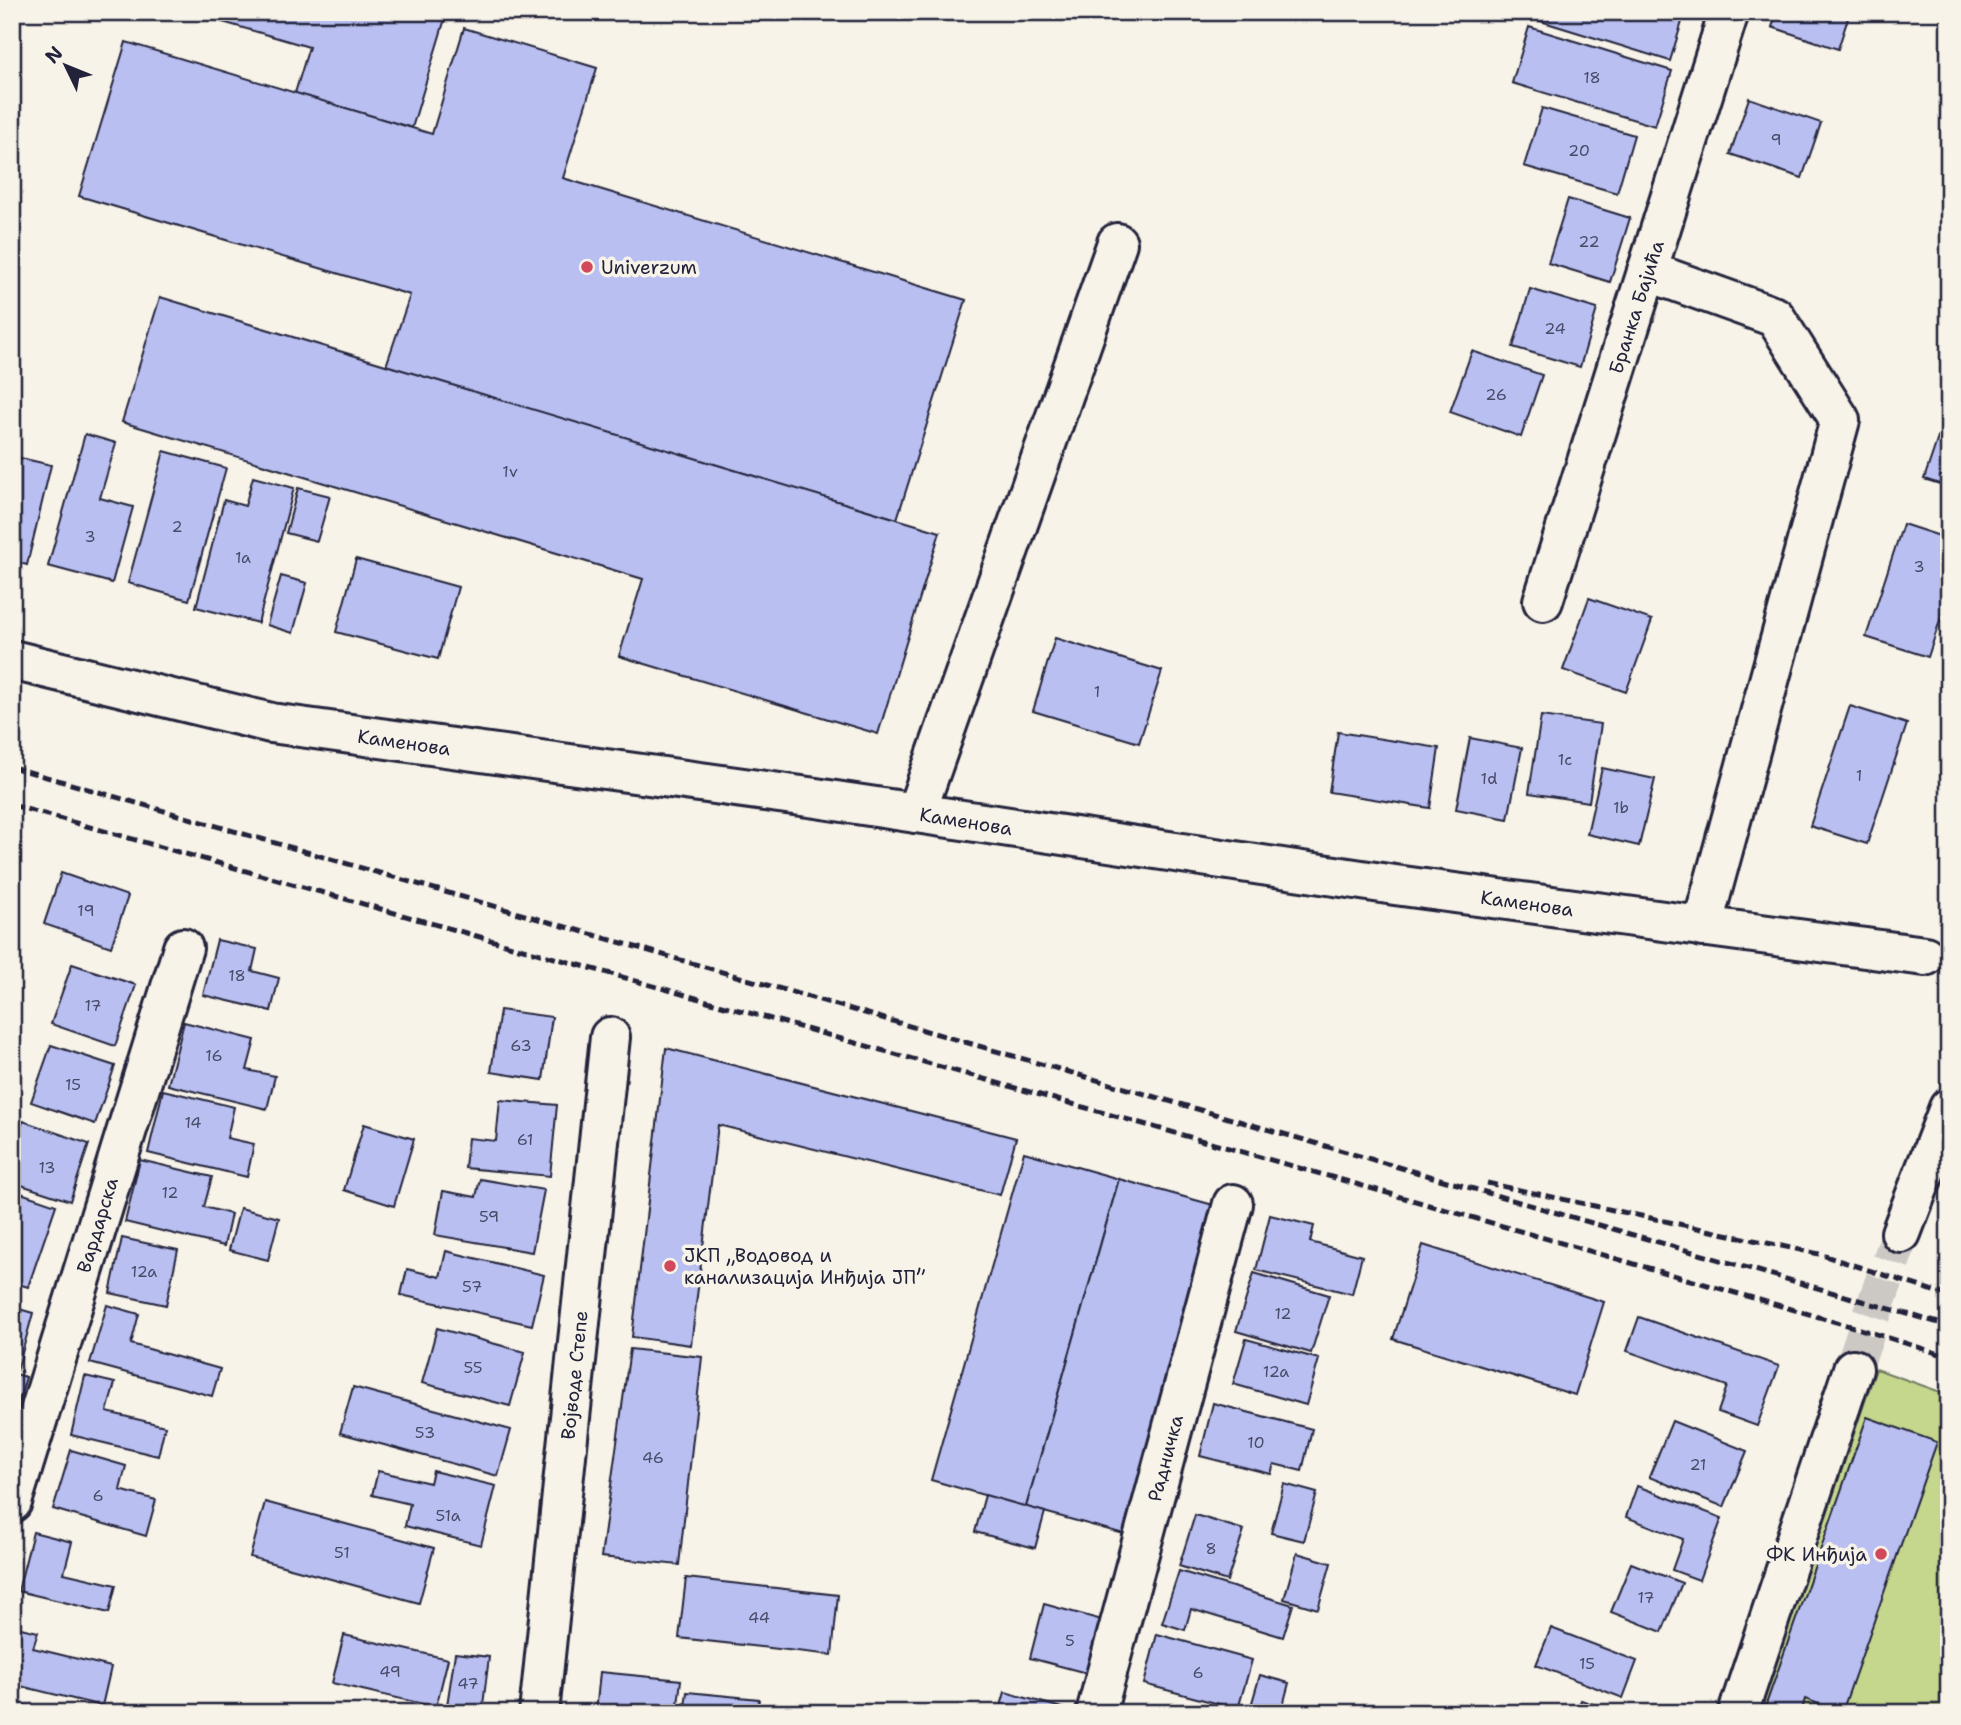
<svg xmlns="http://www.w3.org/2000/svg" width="1961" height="1725" font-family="'Shantell Sans',sans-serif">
<rect width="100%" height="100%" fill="#f7f3e8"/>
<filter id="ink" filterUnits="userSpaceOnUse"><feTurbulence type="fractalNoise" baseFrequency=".0143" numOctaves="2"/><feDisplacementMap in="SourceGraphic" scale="14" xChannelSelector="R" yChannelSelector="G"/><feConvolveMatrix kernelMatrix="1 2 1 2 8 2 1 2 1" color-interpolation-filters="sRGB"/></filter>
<g filter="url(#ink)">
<path fill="#c4d78c" stroke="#737c64" stroke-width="2" d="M1876,1369L1949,1395V1713H1759Z"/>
<g fill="#b9c0f1" stroke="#22223b" stroke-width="2">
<path d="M211,12H447L412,128L295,93L309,47L209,18Z"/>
<path d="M1536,12H1685L1670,61L1534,19Z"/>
<path d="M1777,12H1850L1838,49L1772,27Z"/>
<path d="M1529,27L1672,71L1655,126L1512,83Z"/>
<path d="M464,28L597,68L563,178L966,300L897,519L386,366L410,295L79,196L126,42L432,134Z"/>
<path d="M1749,98L1821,123L1802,178L1730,154Z"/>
<path d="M1542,108L1634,135L1617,193L1524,166Z"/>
<path d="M1568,199L1630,218L1610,282L1548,263Z"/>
<path d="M1530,289L1597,309L1580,367L1513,347Z"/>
<path d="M160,297L940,532L878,734L619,656L643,579L122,422Z"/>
<path d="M1472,351L1542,375L1521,437L1450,412Z"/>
<path d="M1949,405V487L1924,479Z"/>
<path d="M85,434L116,443L100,498L133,507L112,583L48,566Z"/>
<path d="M164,451L226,468L189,600L128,583Z"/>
<path d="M12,456L51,465L27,565L12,561Z"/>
<path d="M253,477L294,488L258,623L196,607L224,500L245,506Z"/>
<path d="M298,488L330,496L317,541L286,533Z"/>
<path d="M1903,524L1949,539V593L1928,657L1866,637Z"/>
<path d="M356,559L458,587L438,659L336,632Z"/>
<path d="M281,576L307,583L293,633L267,625Z"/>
<path d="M1589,598L1652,620L1626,692L1563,670Z"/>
<path d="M1055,638L1162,671L1139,743L1033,711Z"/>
<path d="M1850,706L1907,724L1867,844L1810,826Z"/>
<path d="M1541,716L1601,724L1589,802L1529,793Z"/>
<path d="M1338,732L1439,748L1430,808L1329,792Z"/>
<path d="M1470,738L1522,748L1508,819L1456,809Z"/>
<path d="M1602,768L1655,779L1639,846L1587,834Z"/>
<path d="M61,873L128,896L111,947L44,924Z"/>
<path d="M217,940L257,949L252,971L279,978L271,1011L203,995Z"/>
<path d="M72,964L136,985L115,1046L51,1024Z"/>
<path d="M500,1010L552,1017L543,1080L491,1072Z"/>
<path d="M184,1022L255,1040L247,1070L275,1076L267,1109L168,1085Z"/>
<path d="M51,1045L115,1066L95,1124L31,1102Z"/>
<path d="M666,1048L1016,1138L1000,1195L718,1125L691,1345L632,1337Z"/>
<path d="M163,1090L234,1107L227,1138L254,1144L247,1177L148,1153Z"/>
<path d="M500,1100L557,1105L550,1176L465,1168L468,1138L496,1141Z"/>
<path d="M23,1121L89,1144L70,1201L12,1182V1153Z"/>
<path d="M364,1124L414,1139L394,1206L344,1190Z"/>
<path d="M1024,1152L1119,1179L1026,1507L931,1480Z"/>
<path d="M140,1160L212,1177L204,1207L231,1214L224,1246L125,1222Z"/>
<path d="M480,1179L544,1190L532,1252L435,1235L443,1191L476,1197Z"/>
<path d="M1119,1179L1217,1206L1124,1534L1026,1507Z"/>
<path d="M12,1190L56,1205L28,1287L12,1282Z"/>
<path d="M240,1208L279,1218L268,1260L229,1250Z"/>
<path d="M1270,1215L1314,1226L1310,1242L1362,1256L1352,1294L1256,1270Z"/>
<path d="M122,1238L178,1250L166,1305L110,1293Z"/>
<path d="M1423,1245L1604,1302L1575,1395L1393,1339Z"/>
<path d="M446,1251L544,1275L532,1325L401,1295L407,1269L440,1277Z"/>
<path d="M1254,1273L1329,1295L1311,1353L1236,1331Z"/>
<path d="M107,1305L139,1314L131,1344L220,1369L212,1396L90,1363Z"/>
<path d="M12,1307L33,1313L17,1371L12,1370Z"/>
<path d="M1639,1317L1779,1366L1757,1426L1718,1412L1727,1386L1627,1351Z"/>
<path d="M437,1328L525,1352L510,1406L422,1383Z"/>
<path d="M1246,1339L1319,1359L1306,1405L1233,1384Z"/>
<path d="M630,1349L702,1357L679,1565L601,1557Z"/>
<path d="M12,1373L26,1377L12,1425Z"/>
<path d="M85,1376L115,1383L107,1412L165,1426L158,1456L71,1435Z"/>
<path d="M353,1387L511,1430L498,1476L340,1433Z"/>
<path d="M1213,1403L1312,1429L1302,1471L1274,1464L1271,1474L1200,1456Z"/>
<path d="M1867,1417L1937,1442L1842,1712L1805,1699L1801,1713H1763Z"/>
<path d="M1672,1421L1747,1451L1724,1507L1649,1477Z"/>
<path d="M71,1450L126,1466L120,1490L156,1500L146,1536L53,1509Z"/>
<path d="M378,1471L430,1483L433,1471L496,1486L481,1545L405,1526L410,1504L372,1495Z"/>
<path d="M1284,1484L1317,1493L1304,1541L1271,1533Z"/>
<path d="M1637,1486L1722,1518L1699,1580L1672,1570L1683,1539L1626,1517Z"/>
<path d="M985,1495L1045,1512L1035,1548L975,1532Z"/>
<path d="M265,1502L434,1548L419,1603L250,1557Z"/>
<path d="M1195,1515L1244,1530L1227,1581L1179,1566Z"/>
<path d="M33,1532L72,1542L64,1573L116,1585L109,1613L18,1591Z"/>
<path d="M1297,1553L1331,1563L1318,1609L1284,1599Z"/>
<path d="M1631,1563L1682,1583L1662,1632L1611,1612Z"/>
<path d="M1179,1571L1293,1605L1283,1637L1191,1609L1185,1630L1162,1623Z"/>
<path d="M686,1578L838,1595L832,1655L679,1638Z"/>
<path d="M1044,1604L1109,1622L1094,1675L1030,1658Z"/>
<path d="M12,1626L38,1632L33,1648L111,1667L102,1706L12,1684Z"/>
<path d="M1551,1628L1637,1661L1623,1698L1536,1665Z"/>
<path d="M1157,1634L1252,1660L1238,1709L1144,1684Z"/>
<path d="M344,1635L448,1659L436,1707L332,1683Z"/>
<path d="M455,1653L489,1657L482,1713H423L424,1709L446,1712Z"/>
<path d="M600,1672L681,1680L677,1713H596Z"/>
<path d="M1260,1675L1289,1683L1281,1713H1249Z"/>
<path d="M687,1692L759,1699L757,1713H684Z"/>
<path d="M1005,1692L1076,1712L1075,1713H999Z"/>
<path d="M1581,1700L1619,1713H1576Z"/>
<path d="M12,1702L51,1712L12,1713Z"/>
</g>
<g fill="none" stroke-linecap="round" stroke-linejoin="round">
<path stroke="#ccc9c5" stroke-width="38" stroke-dasharray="38 19" stroke-linecap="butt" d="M1853,1369L1901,1233"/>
<defs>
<g id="minor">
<path d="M1647,271L1775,317L1840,420L1702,927"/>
<path d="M1543,601L1729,12"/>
<path d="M12,660L271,723L816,798L1395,885L1925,956"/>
<path d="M916,813L1117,243"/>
<path d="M12,1502L183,948"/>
<path d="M539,1713L610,1037"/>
<path d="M1096,1713L1233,1204"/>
</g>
<g id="major">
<path d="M1901,1233L1949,1108"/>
<path d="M1738,1713L1853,1369"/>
</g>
</defs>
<use href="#minor" stroke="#22223b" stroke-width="44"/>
<use href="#major" stroke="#22223b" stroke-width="44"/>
<use href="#minor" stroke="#f7f3e8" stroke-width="38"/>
<use href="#major" stroke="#f7f3e8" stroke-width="38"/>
<g stroke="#22223b" stroke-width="5" stroke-dasharray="10 5" stroke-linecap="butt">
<path d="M12,767L1949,1326"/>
<path d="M12,805L1349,1182L1854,1327L1949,1357"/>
<path d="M1487,1183L1819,1254L1949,1296"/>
</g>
</g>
</g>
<g fill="#d1495b" stroke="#f7f3e8" stroke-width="2.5">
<circle cx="587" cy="267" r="7"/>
<circle cx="670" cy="1266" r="7"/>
<circle cx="1881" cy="1554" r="7"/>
</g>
<g text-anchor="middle" stroke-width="7" stroke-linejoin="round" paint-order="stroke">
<g font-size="16" fill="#484a68">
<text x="1592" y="83">18</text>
<text x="1776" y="145">9</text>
<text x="1579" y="156">20</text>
<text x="1589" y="247">22</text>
<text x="1555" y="334">24</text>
<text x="1496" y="400">26</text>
<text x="510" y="477">1v</text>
<text x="177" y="532">2</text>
<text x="90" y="542">3</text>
<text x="243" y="563">1a</text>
<text x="1919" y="572">3</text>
<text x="1097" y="697">1</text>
<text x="1565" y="765">1c</text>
<text x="1859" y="781">1</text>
<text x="1489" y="784">1d</text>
<text x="1621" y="813">1b</text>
<text x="86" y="916">19</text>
<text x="237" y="981">18</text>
<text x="93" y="1011">17</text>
<text x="521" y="1051">63</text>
<text x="214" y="1061">16</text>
<text x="73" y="1090">15</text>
<text x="193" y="1128">14</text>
<text x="525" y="1145">61</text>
<text x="47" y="1173">13</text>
<text x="170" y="1198">12</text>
<text x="489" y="1222">59</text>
<text x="144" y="1277">12a</text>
<text x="472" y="1292">57</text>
<text x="1283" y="1319">12</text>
<text x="473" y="1373">55</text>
<text x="1276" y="1377">12a</text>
<text x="425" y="1438">53</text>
<text x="1256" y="1448">10</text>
<text x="653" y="1463">46</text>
<text x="1698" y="1470">21</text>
<text x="98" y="1501">6</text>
<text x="448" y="1521">51a</text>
<text x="1211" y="1554">8</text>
<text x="342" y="1558">51</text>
<text x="1646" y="1603">17</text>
<text x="759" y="1623">44</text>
<text x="1070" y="1646">5</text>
<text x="1587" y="1669">15</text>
<text x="390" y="1677">49</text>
<text x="1198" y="1678">6</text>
<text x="468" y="1689">47</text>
</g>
<g font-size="19" fill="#22223b" stroke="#f7f3e8" text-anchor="start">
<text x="601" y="274">Univerzum</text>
<text x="684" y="1262">ЈКП „Водовод и<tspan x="684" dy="22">канализација Инђија ЈП”</tspan></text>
<text x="1867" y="1561" text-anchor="end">ФК Инђија</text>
</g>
<g font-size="19" fill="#22223b" stroke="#f7f3e8">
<text transform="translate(1636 307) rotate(-72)" y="7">Бранка Бајића</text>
<text transform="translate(404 742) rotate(8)" y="7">Каменова</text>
<text transform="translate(966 821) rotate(9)" y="7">Каменова</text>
<text transform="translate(1527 903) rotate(8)" y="7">Каменова</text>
<text transform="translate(97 1225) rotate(-73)" y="7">Вардарска</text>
<text transform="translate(574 1375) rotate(-84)" y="7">Војводе Степе</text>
<text transform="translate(1165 1458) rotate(-75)" y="7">Радничка</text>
</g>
</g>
<rect width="1961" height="1725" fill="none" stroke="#f7f3e8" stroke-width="42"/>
<rect x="21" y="21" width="1919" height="1683" fill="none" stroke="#22223b" stroke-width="2.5" filter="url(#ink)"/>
<g transform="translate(66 66) rotate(313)" stroke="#f7f3e8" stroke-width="5" paint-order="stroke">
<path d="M0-5L12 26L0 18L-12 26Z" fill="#22223b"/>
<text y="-10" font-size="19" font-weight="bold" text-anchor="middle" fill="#22223b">N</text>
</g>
</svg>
